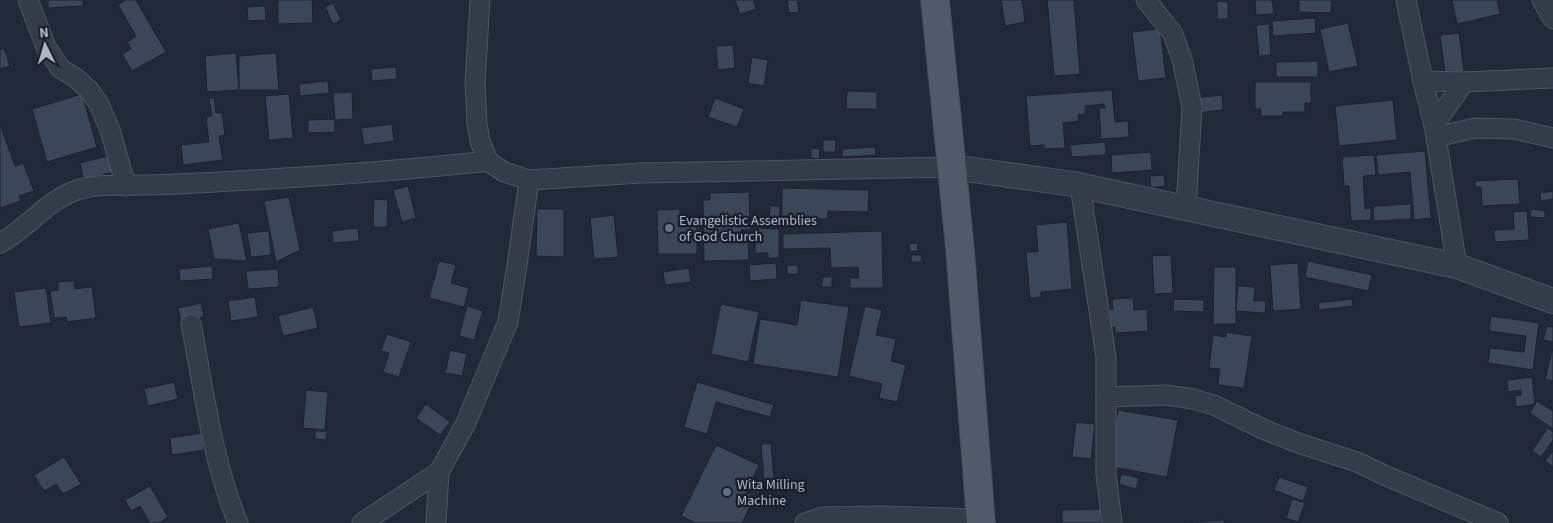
<svg xmlns="http://www.w3.org/2000/svg" width="1553" height="523" font-family="'Source Sans 3',sans-serif">
<rect width="100%" height="100%" fill="#212838"/>
<g fill="#3c4659" stroke="#1c222f">
<path d="M48,0H83V6L48,8Z"/>
<path d="M126,0H136L166,52L132,71L122,54L131,49L127,42L136,36L118,5Z"/>
<path d="M278,0H312L313,23L278,24Z"/>
<path d="M735,0H753L756,9L740,14Z"/>
<path d="M787,0H797L799,12L789,13Z"/>
<path d="M1001,0H1022L1025,22L1005,26Z"/>
<path d="M1047,0H1074L1080,74L1054,76Z"/>
<path d="M1255,0H1272L1274,14L1256,15Z"/>
<path d="M1299,0H1331V13L1299,12Z"/>
<path d="M1452,0H1497L1500,14L1457,24Z"/>
<path d="M1217,1L1228,2V19H1217Z"/>
<path d="M333,3L341,20L333,24L325,7Z"/>
<path d="M265,6L266,20L248,21L247,7Z"/>
<path d="M1315,18L1316,33L1273,36L1272,21Z"/>
<path d="M1348,23L1358,66L1329,72L1320,29Z"/>
<path d="M1269,24L1271,55L1259,56L1256,25Z"/>
<path d="M1160,29L1166,78L1138,81L1132,32Z"/>
<path d="M1459,33L1464,72L1445,74L1440,35Z"/>
<path d="M733,45L735,68L718,70L716,46Z"/>
<path d="M4,48L10,66L0,69V50Z"/>
<path d="M236,53L239,90L207,92L205,56Z"/>
<path d="M276,53L279,90H239V56Z"/>
<path d="M752,57L768,60L764,86L748,83Z"/>
<path d="M1318,61V77H1276V62Z"/>
<path d="M396,67L397,79L372,81L371,69Z"/>
<path d="M328,81L329,93L300,96L299,84Z"/>
<path d="M1255,82H1311V103H1305V112H1283V116H1261V109H1255Z"/>
<path d="M1112,90L1115,122L1128,121L1129,137L1101,139L1099,108H1105L1104,104L1085,106V114L1078,115L1079,121L1063,123L1065,148L1044,149V145L1030,146L1026,96Z"/>
<path d="M847,91L877,92V109H846Z"/>
<path d="M352,92L353,119L335,120L333,93Z"/>
<path d="M82,94L97,147L47,162L32,109Z"/>
<path d="M289,94L293,138L269,140L265,96Z"/>
<path d="M1222,95L1223,110L1196,113L1195,98Z"/>
<path d="M209,98H214L216,113H222L225,135L219,136L223,160L183,165L181,145L209,142L206,117L212,116Z"/>
<path d="M715,98L744,109L737,127L708,117Z"/>
<path d="M1393,100L1397,140L1339,146L1335,106Z"/>
<path d="M335,119V132L308,133V120Z"/>
<path d="M0,124L15,166L23,163L34,191L19,196L21,201L0,208Z"/>
<path d="M392,124L394,141L364,145L361,128Z"/>
<path d="M823,140H836L835,152H823Z"/>
<path d="M1105,142L1106,155L1072,157L1070,145Z"/>
<path d="M875,147L876,155L842,157V149Z"/>
<path d="M811,148L820,149L819,159L811,158Z"/>
<path d="M1425,151L1431,218L1414,220L1410,172L1378,175L1376,155Z"/>
<path d="M1151,152L1152,170L1112,173L1111,155Z"/>
<path d="M112,155L116,171L84,180L80,163Z"/>
<path d="M1374,155L1376,175L1363,176L1365,209L1371,208V220L1351,221L1349,186H1344L1342,157Z"/>
<path d="M1164,175L1165,186L1151,188L1150,176Z"/>
<path d="M1518,179L1520,204L1482,206L1481,187H1475V181Z"/>
<path d="M408,186L416,218L402,222L393,190Z"/>
<path d="M782,188L869,190L868,212L828,211L827,219H801V227L782,226Z"/>
<path d="M1553,191V199L1541,201L1540,193Z"/>
<path d="M749,192L750,230H741L742,240H748L749,260L704,261L703,200H710V193Z"/>
<path d="M289,197L300,250L276,262L264,201Z"/>
<path d="M374,199L388,200L387,227H373Z"/>
<path d="M1411,204V219L1374,221L1373,206Z"/>
<path d="M770,206H780L779,227L769,226Z"/>
<path d="M537,209H564V257L536,256Z"/>
<path d="M680,209V224H697V254H658L657,210Z"/>
<path d="M1531,209L1545,211V218L1530,217Z"/>
<path d="M1527,211L1529,240L1495,242L1494,230L1514,229L1513,212Z"/>
<path d="M614,215L618,257L594,259L590,218Z"/>
<path d="M1067,222L1072,289L1041,292V297L1030,298L1026,252H1038L1036,225Z"/>
<path d="M239,223L247,261L214,259L208,229Z"/>
<path d="M358,228L359,241L333,243L332,231Z"/>
<path d="M756,228L779,229V258H768V253H755Z"/>
<path d="M269,231L271,255L251,257L247,233Z"/>
<path d="M882,231L883,288H850V278H859L858,267L831,268L830,248L783,249V234Z"/>
<path d="M917,243L918,251L910,252L909,244Z"/>
<path d="M911,255H921L922,262H911Z"/>
<path d="M1171,255L1173,293L1154,294L1152,256Z"/>
<path d="M439,261L456,265L451,283L469,288L464,307L429,298Z"/>
<path d="M1308,261L1372,275L1368,291L1305,277Z"/>
<path d="M776,263L777,279L750,281L749,265Z"/>
<path d="M1298,263L1301,309L1273,311L1270,265Z"/>
<rect x="787" y="265" width="11" height="9"/>
<path d="M212,266L213,279L180,281L179,269Z"/>
<path d="M1214,267H1236V324H1213Z"/>
<path d="M689,268L691,282L665,285L663,272Z"/>
<path d="M278,269L279,287L248,289L246,271Z"/>
<rect x="822" y="277" width="10" height="10"/>
<path d="M74,281L75,289L92,287L96,318L67,322L66,317L54,318L50,291L58,290V282Z"/>
<path d="M1238,286L1255,287L1254,301H1266L1265,313L1236,311Z"/>
<path d="M46,288L51,323L19,327L14,292Z"/>
<path d="M255,297L258,317L231,321L228,301Z"/>
<path d="M1133,298L1134,310L1147,309L1148,331L1115,333V327L1107,328L1106,310L1113,309L1112,299Z"/>
<path d="M1174,299L1204,300V312L1173,311Z"/>
<path d="M1352,299L1353,306L1319,310L1318,303Z"/>
<path d="M801,300L849,307L838,377L753,364L760,319L797,325Z"/>
<path d="M201,303L204,317L181,321L178,308Z"/>
<path d="M721,304L759,312L748,362L711,354Z"/>
<path d="M467,306L483,311L474,340L459,336Z"/>
<path d="M865,306L882,310L876,335L896,339L891,361L906,365L897,402L879,398L882,384L849,376Z"/>
<path d="M313,307L318,328L283,336L278,316Z"/>
<path d="M1491,316L1539,323L1533,370L1488,363L1490,348L1524,352L1526,336L1489,331Z"/>
<path d="M1547,326L1553,327V342L1543,340Z"/>
<path d="M1226,332L1252,336L1244,388L1218,385L1220,369L1209,368L1213,335L1226,337Z"/>
<path d="M387,334L411,342L399,377L383,372L389,353L381,351Z"/>
<path d="M1553,348V381L1545,379Z"/>
<path d="M450,350L467,354L462,376L445,373Z"/>
<path d="M1532,377L1535,404L1516,407L1515,396L1521,395V390L1508,392L1507,380Z"/>
<path d="M174,382L178,399L148,406L144,389Z"/>
<path d="M697,382L774,405L770,417L716,402L707,434L684,427Z"/>
<path d="M306,390L328,392L325,430L303,428Z"/>
<path d="M1537,401L1553,411V429L1530,413Z"/>
<path d="M426,404L450,422L440,435L416,418Z"/>
<path d="M1118,410L1178,420L1167,477L1107,466Z"/>
<path d="M1076,422L1095,424L1091,459L1072,457Z"/>
<path d="M1548,428L1553,432V440L1541,457L1532,451Z"/>
<path d="M315,431H327L326,440L315,439Z"/>
<path d="M202,433L204,450L172,455L170,438Z"/>
<path d="M761,444H771L774,479L764,480Z"/>
<path d="M716,445L759,465L746,492L755,496L742,523H696L681,516Z"/>
<path d="M1553,451V467L1545,461Z"/>
<path d="M64,457L81,484L63,494L56,484L44,491L34,475Z"/>
<path d="M1121,474L1139,478L1136,489L1119,484Z"/>
<path d="M1279,477L1308,487L1303,501L1274,490Z"/>
<path d="M150,486L168,517L159,523H150L140,506L131,511L125,500Z"/>
<path d="M1292,499L1305,503L1298,522L1286,518Z"/>
<path d="M1101,509V523H1062V510Z"/>
<path d="M1224,520V523H1192V522Z"/>
</g>
<g fill="none" stroke-linecap="round" stroke-linejoin="round">
<defs>
<g id="minor">
<path d="M28,0L46,47L60,68L77,79L89,90L99,104L110,130L126,186"/>
<path d="M480,0L475,83L477,124L480,141L488,161L504,172L529,180L641,173L952,167"/>
<path d="M1146,0L1173,34L1182,59L1192,107L1186,208"/>
<path d="M1406,0L1423,81L1434,125L1457,266"/>
<path d="M1542,0L1553,19"/>
<path d="M1423,81L1464,82L1553,78"/>
<path d="M1434,125L1464,82"/>
<path d="M1436,137L1475,128L1514,129L1553,138"/>
<path d="M1080,186L1106,357V474L1112,523"/>
<path d="M0,243C28,228 47,200 77,190C97,183 121,186 141,185C160,185 179,184 198,183C295,178 391,172 488,161"/>
<path d="M191,324C204,390 212,460 238,523"/>
<path d="M1106,397L1166,395L1193,399L1214,405L1265,430L1298,443L1357,462L1384,475L1498,523"/>
<path d="M362,523L439,472"/>
<path d="M436,523L439,472L465,425L508,322L516,272L529,180"/>
<path d="M805,523L823,517L882,516L980,519"/>
</g>
<path id="tertiary" d="M952,167L1073,184L1457,266L1553,301"/>
<path id="primary" d="M935,0L960,249L981,523"/>
</defs>
<use href="#minor" stroke="#4f5563" stroke-width="21"/>
<use href="#tertiary" stroke="#4f5563" stroke-width="26"/>
<use href="#primary" stroke="#3e4452" stroke-width="30"/>
<use href="#minor" stroke="#343b49" stroke-width="19"/>
<use href="#tertiary" stroke="#343b49" stroke-width="24"/>
<use href="#primary" stroke="#525969" stroke-width="28"/>
</g>
<circle fill="#6b7280" stroke="#1a202d" stroke-width="2" cx="669" cy="228" r="5"/>
<circle fill="#5c6f8a" stroke="#1a202d" stroke-width="2" cx="727" cy="492" r="5"/>
<g text-anchor="middle" stroke-width="5" stroke-linejoin="round" paint-order="stroke">
<g font-size="14" fill="#afb5c5" stroke="#1a202d" text-anchor="start">
<text x="679" y="225">Evangelistic Assemblies<tspan x="679" dy="16">of God Church</tspan></text>
<text x="737" y="489">Wita Milling<tspan x="737" dy="16">Machine</tspan></text>
</g>
</g>
<g transform="translate(45 45) rotate(355)" stroke="#1a202d" stroke-width="4" paint-order="stroke">
<path d="M0-4L9 19L0 12L-9 19Z" fill="#afb5c5"/>
<text y="-8" font-size="14" font-weight="bold" text-anchor="middle" fill="#afb5c5">N</text>
</g>
</svg>
